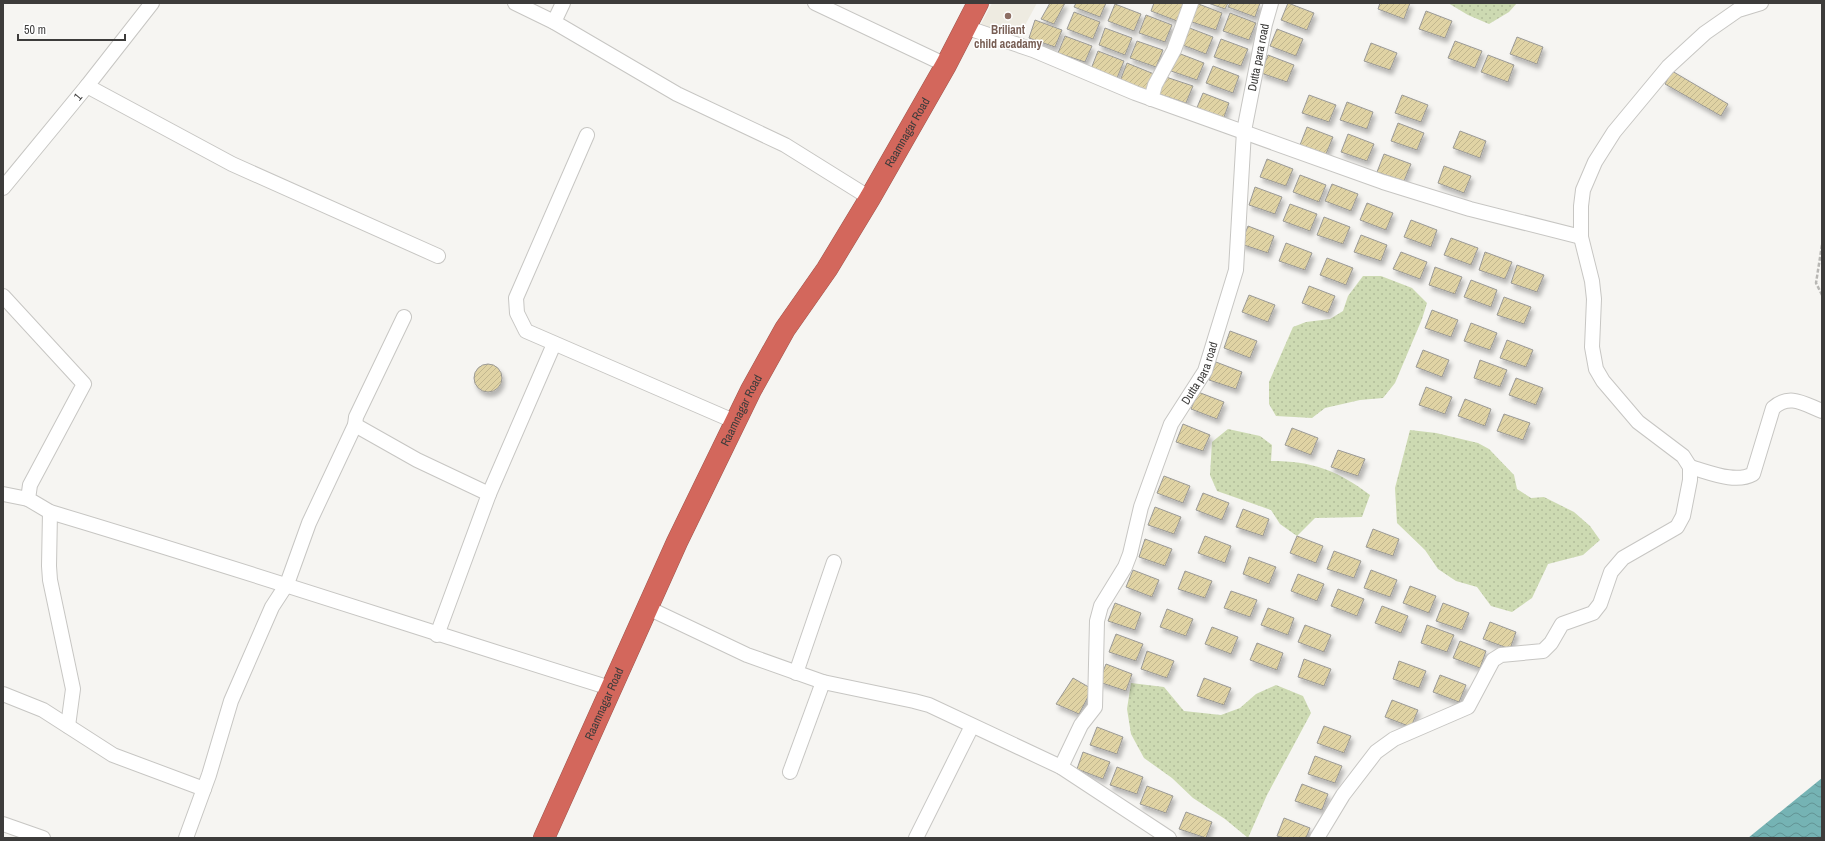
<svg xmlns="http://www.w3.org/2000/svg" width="1825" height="841" font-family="'Archivo Narrow',sans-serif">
<defs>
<pattern id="park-dots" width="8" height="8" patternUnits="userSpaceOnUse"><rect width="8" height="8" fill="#cddab2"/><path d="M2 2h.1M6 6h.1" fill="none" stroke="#b1bc9a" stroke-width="1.8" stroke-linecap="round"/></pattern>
<pattern id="water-waves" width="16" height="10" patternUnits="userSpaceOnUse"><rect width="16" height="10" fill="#75b3b4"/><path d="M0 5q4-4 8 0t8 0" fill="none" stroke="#619394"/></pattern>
<pattern id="building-hatch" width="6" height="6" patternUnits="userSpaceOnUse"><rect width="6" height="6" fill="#e0d3a4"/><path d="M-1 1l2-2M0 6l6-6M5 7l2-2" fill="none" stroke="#c1b68e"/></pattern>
<filter id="shadow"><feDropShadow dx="2.5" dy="4.5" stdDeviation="2" flood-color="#0004"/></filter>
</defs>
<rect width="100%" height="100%" fill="#f6f5f2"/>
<path fill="#eeebe1" d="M992,3H1037L1016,42L979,28Z"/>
<g fill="url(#park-dots)">
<path d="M1448,3H1517L1509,12L1489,24L1468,15Z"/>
<path d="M1363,276H1381L1412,288L1427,303L1422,319L1395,383L1383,398L1360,400L1325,408L1312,418L1276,416L1269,404V382L1293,327L1306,322L1330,319L1343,311L1348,296Z"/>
<path d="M1228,429L1260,436L1272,445L1271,461C1312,461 1337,470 1370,495L1362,517L1315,518L1297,536L1280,524L1271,510L1217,491L1210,475L1212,442Z"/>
<path d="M1410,430L1436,433L1478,443L1489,449L1514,475L1517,489L1531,498L1544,497L1574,512L1590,526L1600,540L1583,555L1548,564L1532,598L1512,612L1491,606L1477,587L1456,581L1438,569L1425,550L1397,523L1395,488Z"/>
<path d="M1131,683L1164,687L1184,711L1221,715L1240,708L1256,694L1276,685L1303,696L1311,713L1267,795L1248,838L1225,819L1193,798L1172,778L1144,758L1131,734L1127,709Z"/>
</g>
<path fill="url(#water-waves)" d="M1822,778V838H1748Z"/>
<g fill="url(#building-hatch)" stroke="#9a9996" filter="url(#shadow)">
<path d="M1050,3H1065L1054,24L1041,19Z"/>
<path d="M1076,3H1106L1100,17L1074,7Z"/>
<path d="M1154,3H1182L1184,4L1177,21L1151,11Z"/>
<path d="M1196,3L1222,13L1216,30L1189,21Z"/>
<path d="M1208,3H1228L1225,9Z"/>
<path d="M1230,3H1260L1255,17L1228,7Z"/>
<path d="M1288,3L1314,13L1307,30L1281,20Z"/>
<path d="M1380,3H1410L1404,19L1378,9Z"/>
<path d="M1115,4L1141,14L1134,31L1108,21Z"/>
<path d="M1426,11L1452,21L1445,38L1419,29Z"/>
<path d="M1074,12L1100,22L1093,39L1067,29Z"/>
<path d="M1230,13L1256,23L1249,40L1223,31Z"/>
<path d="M1146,15L1172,25L1165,42L1139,33Z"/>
<path d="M1035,20L1062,30L1055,47L1029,38Z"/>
<path d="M1187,27L1213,37L1206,54L1180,44Z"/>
<path d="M1105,28L1132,38L1125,55L1099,45Z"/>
<path d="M1277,29L1303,39L1296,56L1270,46Z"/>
<path d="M1065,36L1092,46L1085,62L1058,53Z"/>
<path d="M1517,37L1543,47L1537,64L1510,54Z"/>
<path d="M1221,39L1248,49L1241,66L1214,57Z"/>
<path d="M1137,41L1163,50L1156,67L1130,58Z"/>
<path d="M1455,41L1482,51L1475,68L1448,58Z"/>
<path d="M1371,43L1397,53L1390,70L1364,61Z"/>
<path d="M1098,51L1124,61L1117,78L1091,69Z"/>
<path d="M1178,53L1204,63L1197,80L1171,71Z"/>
<path d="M1268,55L1294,65L1287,82L1261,73Z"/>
<path d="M1488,55L1514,65L1508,82L1481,72Z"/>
<path d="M1127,63L1154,74L1147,91L1120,81Z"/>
<path d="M1213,66L1239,76L1233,93L1206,83Z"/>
<path d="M1672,71L1728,104L1721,116L1665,84Z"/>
<path d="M1166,77L1193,86L1186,103L1159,94Z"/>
<path d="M1203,93L1229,103L1223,120L1196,110Z"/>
<path d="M1309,95L1336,105L1329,122L1302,113Z"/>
<path d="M1402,95L1428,105L1421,122L1395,113Z"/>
<path d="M1347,102L1373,112L1367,129L1340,120Z"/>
<path d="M1398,123L1424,133L1417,150L1391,141Z"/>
<path d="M1307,127L1333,137L1326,154L1300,145Z"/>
<path d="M1460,131L1486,141L1480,158L1453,148Z"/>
<path d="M1348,134L1374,144L1367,161L1341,152Z"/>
<path d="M1384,154L1411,164L1404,181L1377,172Z"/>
<path d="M1267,159L1293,169L1286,186L1260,177Z"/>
<path d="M1444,166L1471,176L1464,193L1438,183Z"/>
<path d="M1300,175L1326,185L1319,202L1293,192Z"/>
<path d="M1332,184L1358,194L1351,211L1325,201Z"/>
<path d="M1255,187L1282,197L1275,214L1249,205Z"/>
<path d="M1367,203L1393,213L1386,230L1360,220Z"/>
<path d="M1290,204L1317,214L1310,231L1283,221Z"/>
<path d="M1324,217L1350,227L1343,244L1317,235Z"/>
<path d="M1411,220L1437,230L1431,247L1404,237Z"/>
<path d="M1248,226L1274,236L1268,253L1241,244Z"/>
<path d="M1361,235L1387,245L1381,261L1354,252Z"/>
<path d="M1451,238L1478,248L1471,265L1444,255Z"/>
<path d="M1286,243L1312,253L1305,270L1279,261Z"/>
<path d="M1401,252L1427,262L1420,279L1393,269Z"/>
<path d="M1485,252L1512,262L1505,279L1479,270Z"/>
<path d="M1327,258L1353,268L1346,285L1320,275Z"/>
<path d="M1517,265L1544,275L1537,292L1511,283Z"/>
<path d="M1435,267L1462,277L1455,294L1429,285Z"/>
<path d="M1471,280L1497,290L1491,307L1464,297Z"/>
<path d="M1309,286L1335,296L1328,313L1302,303Z"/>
<path d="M1249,295L1275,305L1268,322L1242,312Z"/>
<path d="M1504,297L1531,307L1524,324L1497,315Z"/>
<path d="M1432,310L1458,320L1451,337L1425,328Z"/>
<path d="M1471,323L1497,333L1490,350L1464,341Z"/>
<path d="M1230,331L1257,341L1250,358L1224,348Z"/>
<path d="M1507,340L1533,350L1526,367L1500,358Z"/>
<path d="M1423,350L1449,360L1442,377L1416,367Z"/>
<path d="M1480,360L1507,370L1500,387L1474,378Z"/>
<path d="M1216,362L1242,372L1236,389L1209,380Z"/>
<circle cx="488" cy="378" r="14"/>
<path d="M1516,378L1543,388L1536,405L1509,395Z"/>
<path d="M1426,387L1452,397L1445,414L1419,405Z"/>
<path d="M1198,392L1224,402L1217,419L1191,409Z"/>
<path d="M1465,399L1491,409L1485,426L1458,416Z"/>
<path d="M1504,414L1530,423L1523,440L1497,431Z"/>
<path d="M1183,424L1210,435L1203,451L1176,442Z"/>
<path d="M1292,428L1318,438L1311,455L1285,445Z"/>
<path d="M1338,450L1365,459L1358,476L1331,467Z"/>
<path d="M1164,476L1190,486L1183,503L1157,493Z"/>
<path d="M1203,493L1229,503L1222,520L1196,510Z"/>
<path d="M1155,507L1181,517L1174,534L1148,525Z"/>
<path d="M1243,509L1269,519L1263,536L1236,527Z"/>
<path d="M1373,529L1399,539L1393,556L1366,547Z"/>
<path d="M1205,536L1231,546L1225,563L1198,553Z"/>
<path d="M1297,536L1323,546L1316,563L1290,553Z"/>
<path d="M1145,539L1172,549L1165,566L1139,557Z"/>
<path d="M1334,551L1361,561L1354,578L1327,569Z"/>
<path d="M1249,557L1276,567L1269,584L1243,574Z"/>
<path d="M1133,570L1159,580L1152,597L1126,587Z"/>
<path d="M1371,570L1397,580L1390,597L1364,588Z"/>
<path d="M1185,571L1212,581L1205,598L1178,589Z"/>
<path d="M1298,574L1324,584L1317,601L1291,591Z"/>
<path d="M1410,586L1436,596L1429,613L1403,603Z"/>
<path d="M1338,589L1364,599L1357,616L1331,606Z"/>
<path d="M1231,591L1257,600L1250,617L1224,608Z"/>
<path d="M1115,603L1141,613L1135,630L1108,621Z"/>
<path d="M1443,603L1469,613L1462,630L1436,621Z"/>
<path d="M1382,606L1408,616L1401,633L1375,623Z"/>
<path d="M1268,608L1294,618L1288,635L1261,625Z"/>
<path d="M1167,609L1193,619L1186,636L1160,627Z"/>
<path d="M1490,622L1516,632L1510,649L1483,639Z"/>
<path d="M1305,625L1331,635L1324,652L1298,642Z"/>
<path d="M1427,625L1454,635L1447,652L1421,643Z"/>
<path d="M1212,627L1238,637L1231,654L1205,644Z"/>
<path d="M1116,634L1143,644L1136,661L1109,652Z"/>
<path d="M1460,641L1486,651L1480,668L1453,658Z"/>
<path d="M1257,643L1283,653L1277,670L1250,660Z"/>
<path d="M1147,651L1174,661L1167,678L1141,669Z"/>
<path d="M1304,659L1331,669L1324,686L1298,677Z"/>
<path d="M1399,661L1426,671L1419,688L1393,679Z"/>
<path d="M1106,664L1132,674L1126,691L1099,682Z"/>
<path d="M1440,675L1466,685L1459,702L1433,692Z"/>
<path d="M1073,678L1092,689L1079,714L1056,704Z"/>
<path d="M1204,678L1231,688L1224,705L1197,696Z"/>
<path d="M1392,700L1418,710L1411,727L1385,717Z"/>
<path d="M1324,726L1351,736L1344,753L1317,743Z"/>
<path d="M1097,727L1123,737L1117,754L1090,745Z"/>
<path d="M1083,752L1110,762L1103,779L1077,769Z"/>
<path d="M1315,756L1342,766L1335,783L1308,774Z"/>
<path d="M1117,767L1143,777L1137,794L1110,785Z"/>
<path d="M1302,784L1328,794L1322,810L1295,801Z"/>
<path d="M1147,786L1173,796L1166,813L1140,804Z"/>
<path d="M1186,812L1212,822L1206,838L1179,829Z"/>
<path d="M1284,818L1310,828L1306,838H1284L1277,836Z"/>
</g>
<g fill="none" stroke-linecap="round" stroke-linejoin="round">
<defs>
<g id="minor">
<path d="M515,3L554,22L677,94L785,145L870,198"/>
<path d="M815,3L946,65"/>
<path d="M554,22L563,3"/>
<path d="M965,27L1033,50L1135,93L1383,182L1470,209L1581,237"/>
<path d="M87,86L232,164L438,256"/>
<path d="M1151,99L1155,85L1174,50L1191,3"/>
<path d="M587,135L516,298L517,313L526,331L736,422"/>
<path id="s1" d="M3,188L87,86L152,3"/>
<path d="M3,296L84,384L30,485L28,499L50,512C238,568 423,630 610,688"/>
<path d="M355,425L417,460L489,494"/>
<path d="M1690,467C1709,472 1735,484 1753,474L1773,408C1790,393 1804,404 1822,411"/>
<path d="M3,494L28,499"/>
<path d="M50,512L49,566L50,580L73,689L68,726"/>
<path d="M648,608L747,655L823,682L914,701L929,705L1061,767L1169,838"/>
<path d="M437,635L489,494L554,344"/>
<path d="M796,673L834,562"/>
<path d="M3,694L43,710L113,755L204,789"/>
<path id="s2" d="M1061,767L1081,725L1095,707L1097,621L1101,606L1125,567L1130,554L1141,507L1171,424L1205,371L1236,270L1244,131L1265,24L1271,3"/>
<path d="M790,772L823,682"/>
<path d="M3,824L43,838"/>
<path d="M186,838L209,775L231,701L272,607L287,584L309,523L355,425L356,417L404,317"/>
<path d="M916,838L972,726"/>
<path d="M1317,838L1343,795L1376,752L1394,739L1468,707L1493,660L1501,655L1543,651L1551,643L1562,624L1593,613L1600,604L1611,572L1623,558L1677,527L1683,516L1690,480V467L1683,456L1638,422L1603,381L1596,369L1592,347L1594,299L1592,281L1581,237V206L1583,190L1595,162L1614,132L1668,67L1705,33L1738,10L1761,3"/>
</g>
<g id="highway">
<path id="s3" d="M544,838L677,542L751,390L785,329L827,269L870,198L946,65L978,3"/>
</g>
</defs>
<use href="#minor" stroke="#c7c6c3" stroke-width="16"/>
<use href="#highway" stroke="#9e5850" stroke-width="22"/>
<path stroke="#b8b7b4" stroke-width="2.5" stroke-dasharray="4 2" stroke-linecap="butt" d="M1822,245L1816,283L1822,295"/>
<use href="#minor" stroke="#fff" stroke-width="14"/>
<use href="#highway" stroke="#d3675c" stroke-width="21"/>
</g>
<circle fill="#8d6e63" stroke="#fff" stroke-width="1.5" cx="1008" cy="16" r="4"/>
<g text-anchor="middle" stroke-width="3" stroke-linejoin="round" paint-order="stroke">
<g font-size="12" font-weight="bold" fill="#785e54" stroke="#fff">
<text x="1008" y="34">Briliant<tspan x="1008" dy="14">child acadamy</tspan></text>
</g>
<g font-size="12" fill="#3d3c3b" stroke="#fff">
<text dy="4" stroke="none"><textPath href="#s2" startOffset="750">Dutta para road</textPath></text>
<text dy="4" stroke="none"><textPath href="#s1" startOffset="118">1</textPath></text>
<text dy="4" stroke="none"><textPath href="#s3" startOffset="795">Raamnagar Road</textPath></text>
<text dy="4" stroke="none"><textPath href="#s2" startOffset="426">Dutta para road</textPath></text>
<text dy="4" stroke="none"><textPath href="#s3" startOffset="471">Raamnagar Road</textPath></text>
<text dy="4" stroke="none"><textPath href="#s3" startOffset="147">Raamnagar Road</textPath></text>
</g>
</g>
<rect width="1825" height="841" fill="none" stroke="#3d3c3b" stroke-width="8"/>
<path d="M18 34v6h107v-6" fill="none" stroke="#3d3c3b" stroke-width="2"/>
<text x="24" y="34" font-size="12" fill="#3d3c3b" stroke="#ffffff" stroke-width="3" paint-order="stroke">50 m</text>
</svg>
